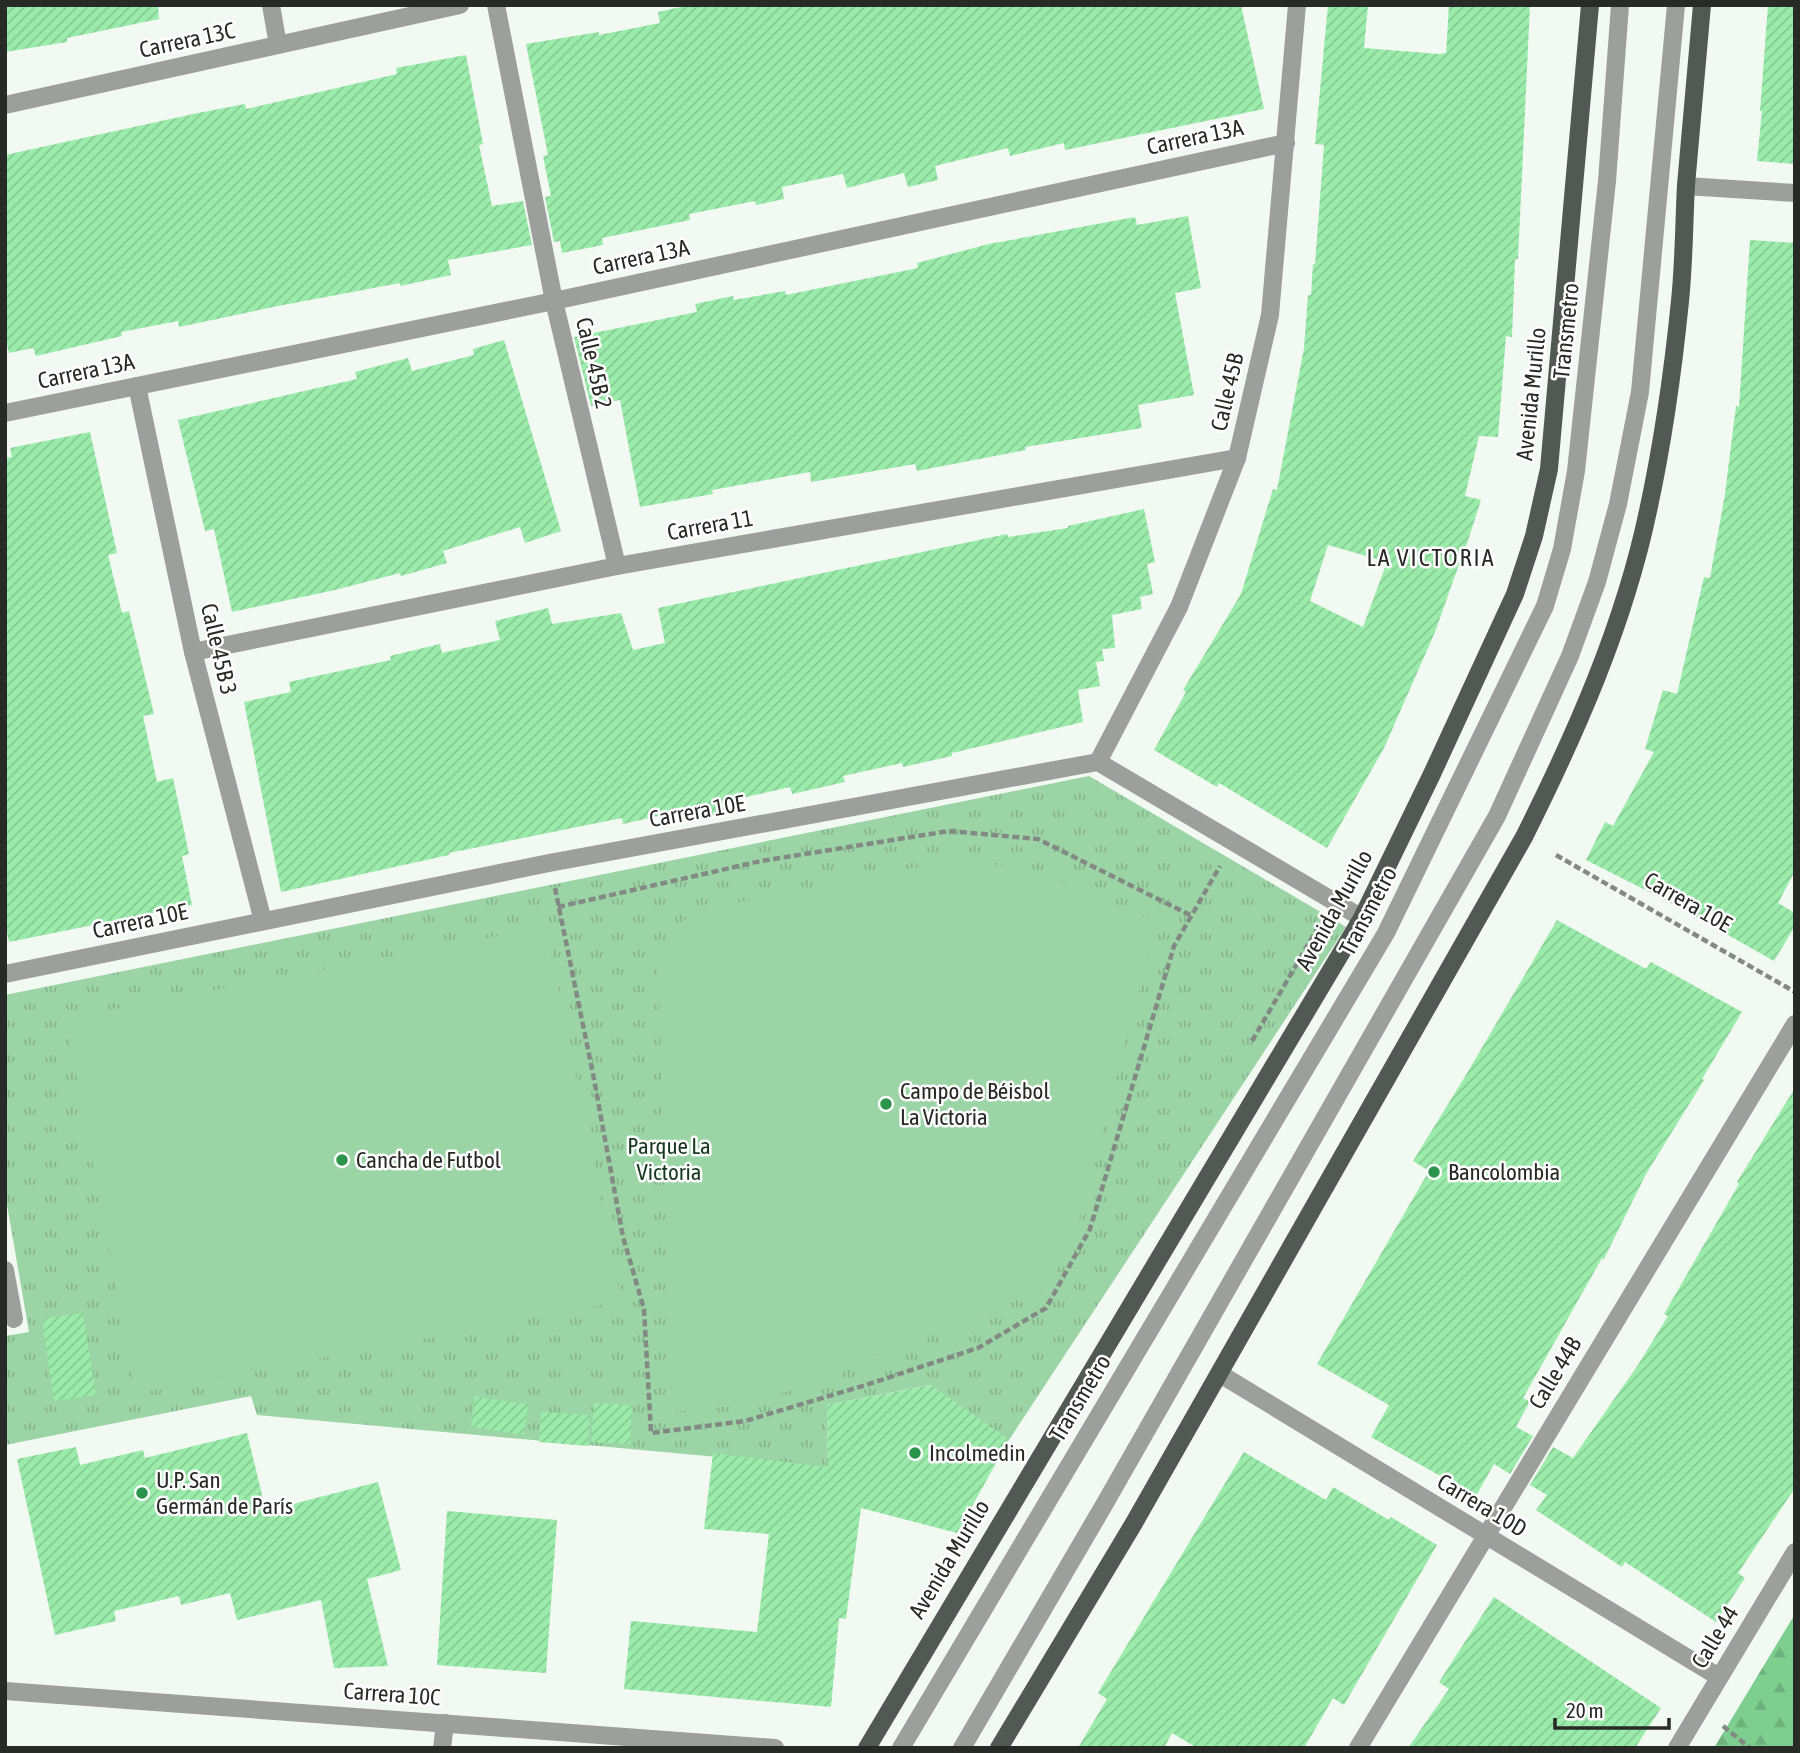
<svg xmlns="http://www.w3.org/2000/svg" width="1800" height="1753" font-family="'Asap Condensed',sans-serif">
<defs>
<pattern id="grass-tufts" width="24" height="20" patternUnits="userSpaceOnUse" patternTransform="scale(1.75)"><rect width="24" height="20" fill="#9bd4a5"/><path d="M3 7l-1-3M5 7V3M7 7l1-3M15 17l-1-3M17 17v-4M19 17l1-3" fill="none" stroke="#86b68e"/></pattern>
<pattern id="forest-firs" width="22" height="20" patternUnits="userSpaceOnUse" patternTransform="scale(1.75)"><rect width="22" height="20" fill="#7ece8f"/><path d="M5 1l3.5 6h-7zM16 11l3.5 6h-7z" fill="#6db17b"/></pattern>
<pattern id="building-hatch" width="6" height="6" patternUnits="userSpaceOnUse" patternTransform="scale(1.75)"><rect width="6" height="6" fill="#9becab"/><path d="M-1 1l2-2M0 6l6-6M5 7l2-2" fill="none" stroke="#86cb93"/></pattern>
</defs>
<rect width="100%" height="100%" fill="#f1f9f2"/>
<path fill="url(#grass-tufts)" d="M1089,776L1346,927L1009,1440L930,1385L827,1405L828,1467L257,1415L251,1396L5,1445V1336L29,1332L5,1193V995Z"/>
<path fill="url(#forest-firs)" d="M1795,1614V1748H1714Z"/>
<g fill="#9bd4a5">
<path d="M946,861L999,865L1059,881L1157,922L1073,1243L1047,1287L952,1328L802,1388L729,1406L672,1412L658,965L672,931L695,911Z"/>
<path d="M546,927L621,1301L135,1394L66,1018Z"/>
</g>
<g fill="url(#building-hatch)" fill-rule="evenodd">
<path d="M5,5H158L159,19L67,38V42L5,52Z"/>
<path d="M690,5H1241L1264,109L1065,150L1064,143L1010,156L1008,148L935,166L938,180L908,187L904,173L847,188L843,174L782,187L784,199L756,205L755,201L689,214L690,220L602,238L603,245L562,253L560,241L554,242L545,197L551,196L543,156L548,155L526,44L599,32V35L660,23L658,12Z"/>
<path d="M1328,5H1368L1364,48L1439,54L1446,53L1449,5H1530L1518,259H1515L1512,337L1506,336L1498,437L1479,436L1465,496L1481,500L1463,556H1462L1435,632L1384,748L1327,848L1219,783L1217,787L1154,750L1186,692L1183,690L1241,594L1273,489L1277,490L1304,348L1308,295H1311L1313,264H1315L1324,145L1315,144ZM1328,545L1387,562L1363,627L1310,601Z"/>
<path d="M1768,5H1795V164L1757,161L1762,111H1760Z"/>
<path d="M466,55L483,144L479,145L492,206L523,201L532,245L448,260L451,275L400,286V283L278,306L179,327L178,321L121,332L122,336L36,356L33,348L9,353L5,336V155L198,113L245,104L246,109L397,74L396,68Z"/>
<path d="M1188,216L1201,288L1175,293L1194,395L1138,405L1142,428L1025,447L1026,450L917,471L915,464L811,482L810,472L712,490L713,494L640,507L620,400L591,406L574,337L697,312L695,304L733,296L734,300L785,291L786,295L918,268L917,263L989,244L1135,217L1137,225Z"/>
<path d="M1750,240L1795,243V871L1778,903L1795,913V926L1774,961L1675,905L1586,860L1605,822L1613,826L1654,752L1645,749L1663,690L1677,694L1704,577L1710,578L1725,494L1736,406L1739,407Z"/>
<path d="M504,340L561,531L525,543L520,527L443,551L447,563L401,576L400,573L335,590L232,612L214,529L205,531L178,420L357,379L355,372L408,358L412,371L474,355L473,349Z"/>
<path d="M90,432L117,553L108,555L122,613L129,611L154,714L143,716L157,782L173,778L189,854L182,856L192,905L9,942L5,924V458L12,457L10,448Z"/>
<path d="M1144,509L1155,562L1147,564L1153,594L1140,597L1142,609L1112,615L1115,648L1102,649L1104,661L1096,662L1100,686L1078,690L1083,722L952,753V756L903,767L902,763L843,776L845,782L792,794L790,787L729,801L731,812L678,822L676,812L623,824L622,818L449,853V855L281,892L244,702L291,692L289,682L391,660L390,656L440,644L442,653L500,640L495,621L548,608L552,624L621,613L633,650L665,643L658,608L1007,534L1008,537L1068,528V526Z"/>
<path d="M1557,920L1646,969L1651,962L1742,1012L1702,1079L1704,1080L1646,1174L1604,1259L1602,1258L1523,1398L1530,1401L1516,1427L1533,1436L1510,1474L1494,1464L1476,1496L1371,1437L1389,1405L1317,1364L1429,1171L1413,1161L1466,1075Z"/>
<path d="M1795,1088V1488L1738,1573L1745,1578L1716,1622L1625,1562L1622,1567L1536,1510L1547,1495L1530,1485L1553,1447L1573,1458L1638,1365L1668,1316L1664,1314L1739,1184L1737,1182Z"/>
<path d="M83,1313L96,1395L54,1401L42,1319Z"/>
<path d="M931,1385L1009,1440L957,1533L861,1508L846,1619L839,1618L831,1707L624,1689L631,1621L757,1632L769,1534L704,1529L713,1453L828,1467L827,1405Z"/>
<path d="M475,1397L528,1404L524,1435L471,1427Z"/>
<path d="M594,1403L632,1405L630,1444L591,1442Z"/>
<path d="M541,1412L590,1415L588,1446L539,1442Z"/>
<path d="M247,1433L266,1511L378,1482L401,1570L367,1579L388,1666L334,1668L321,1600L237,1620L230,1593L181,1605L179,1596L114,1611L116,1621L55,1635L17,1459L76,1447L80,1465L143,1450L145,1458Z"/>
<path d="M1244,1452L1326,1500L1333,1487L1389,1520L1391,1517L1437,1545L1344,1705L1333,1698L1304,1748H1197L1172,1733L1164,1748H1078L1107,1699L1098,1693Z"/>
<path d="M447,1511L557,1520L546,1673L437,1665Z"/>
<path d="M1494,1597L1661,1708L1635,1748H1408L1449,1689L1439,1682Z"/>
</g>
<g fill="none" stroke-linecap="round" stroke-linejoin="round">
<g stroke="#838984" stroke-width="4.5" stroke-dasharray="7 3.5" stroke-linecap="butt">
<path d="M1556,855L1795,992"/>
<path d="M555,888L593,1074L623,1237L644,1309L651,1433L745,1421L866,1385L978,1348L1046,1308L1090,1229L1174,946L1220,866"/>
<path d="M558,907L761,861L949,831L1038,839L1192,916"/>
<path d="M1252,1041L1320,924"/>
<path d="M1723,1726L1750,1748"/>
</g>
<g stroke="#9c9f9c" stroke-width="18">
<path d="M271,5L278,45"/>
<path d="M496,5L554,301L617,566"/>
<path d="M5,105L460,5"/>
<path d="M1686,186L1795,193"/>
<path d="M137,386L193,652L263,921"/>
<path d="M5,413L554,301L1286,143"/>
<path d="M193,652L617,566L1237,458"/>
<path d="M1098,762L1179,607L1237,458L1270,315L1297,5"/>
<path d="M5,974L549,863L1098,762L1362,918"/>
<path d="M5,1270L14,1319"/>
<path d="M1220,1374L1719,1677"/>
<path d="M5,1691L775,1748"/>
<path d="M442,1748L445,1723"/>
<path d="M901,1748L1386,933L1545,606L1562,549L1576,471L1607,181L1620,5"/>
<path d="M962,1748L1104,1505L1497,816L1570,656L1597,582L1618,504L1640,392L1676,5"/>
<path d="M1358,1748L1795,1024"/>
<path d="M1677,1748L1795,1552"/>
</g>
<g stroke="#525853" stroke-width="18">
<path d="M867,1748L1362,918L1432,774L1515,594L1534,536L1549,469L1590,5"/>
<path d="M999,1748L1134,1523L1524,837C1576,733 1624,625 1648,511C1663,442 1673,371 1680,301C1684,263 1684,223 1686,185C1691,125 1697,65 1702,5"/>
</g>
</g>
<g fill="#2a944b" stroke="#fff" stroke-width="2.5">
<circle cx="886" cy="1104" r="7"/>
<circle cx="342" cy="1160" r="7"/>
<circle cx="1434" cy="1172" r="7"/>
<circle cx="915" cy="1453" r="7"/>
<circle cx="142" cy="1493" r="7"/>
</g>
<g text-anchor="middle" stroke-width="5" stroke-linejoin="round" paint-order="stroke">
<g font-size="23" fill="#272a27" stroke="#fff">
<text transform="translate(187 40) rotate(-12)" y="8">Carrera 13C</text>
<text transform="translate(1195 137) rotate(-12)" y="8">Carrera 13A</text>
<text transform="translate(641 257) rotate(-12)" y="8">Carrera 13A</text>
<text transform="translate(1566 331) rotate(-84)" y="8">Transmetro</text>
<text transform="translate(594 363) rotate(77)" y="8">Calle 45B 2</text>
<text transform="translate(86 371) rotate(-12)" y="8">Carrera 13A</text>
<text transform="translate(1227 392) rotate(-77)" y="8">Calle 45B</text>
<text transform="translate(1531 394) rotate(-84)" y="8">Avenida Murillo</text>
<text transform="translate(710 525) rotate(-10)" y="8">Carrera 11</text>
<text transform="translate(219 649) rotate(77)" y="8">Calle 45B 3</text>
<text transform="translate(697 811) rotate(-10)" y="8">Carrera 10E</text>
<text transform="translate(1688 902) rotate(30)" y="8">Carrera 10E</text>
<text transform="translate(1334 910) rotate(-61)" y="8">Avenida Murillo</text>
<text transform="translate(1368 911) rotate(-62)" y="8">Transmetro</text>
<text transform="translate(140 921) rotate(-12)" y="8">Carrera 10E</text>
<text transform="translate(1555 1373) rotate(-59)" y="8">Calle 44B</text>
<text transform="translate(1080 1398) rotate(-59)" y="8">Transmetro</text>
<text transform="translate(1482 1505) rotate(31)" y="8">Carrera 10D</text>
<text transform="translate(949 1559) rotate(-59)" y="8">Avenida Murillo</text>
<text transform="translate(1715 1637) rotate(-59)" y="8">Calle 44</text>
<text transform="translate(392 1694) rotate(4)" y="8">Carrera 10C</text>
</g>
<g font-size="23" fill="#272a27" stroke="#fff" text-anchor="start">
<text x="900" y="1099">Campo de Béisbol<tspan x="900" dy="26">La Victoria</tspan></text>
<text x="356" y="1168">Cancha de Futbol</text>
<text x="1448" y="1180">Bancolombia</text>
<text x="929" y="1461">Incolmedin</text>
<text x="156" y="1488">U.P. San<tspan x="156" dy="26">Germán de París</tspan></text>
</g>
<g font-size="23" fill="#16381f" stroke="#fff">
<text x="669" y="1154">Parque La<tspan x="669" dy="26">Victoria</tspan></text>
</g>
<g font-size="24" letter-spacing="2" fill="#272a27" stroke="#fff">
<text x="1431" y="566">LA VICTORIA</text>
</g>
</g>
<rect width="1800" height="1753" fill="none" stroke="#272a27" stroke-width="14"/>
<path d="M1555 1718v10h114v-10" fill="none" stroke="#272a27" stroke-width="3.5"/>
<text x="1566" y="1718" font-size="21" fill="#272a27" stroke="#ffffff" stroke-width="5" paint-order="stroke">20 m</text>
</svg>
